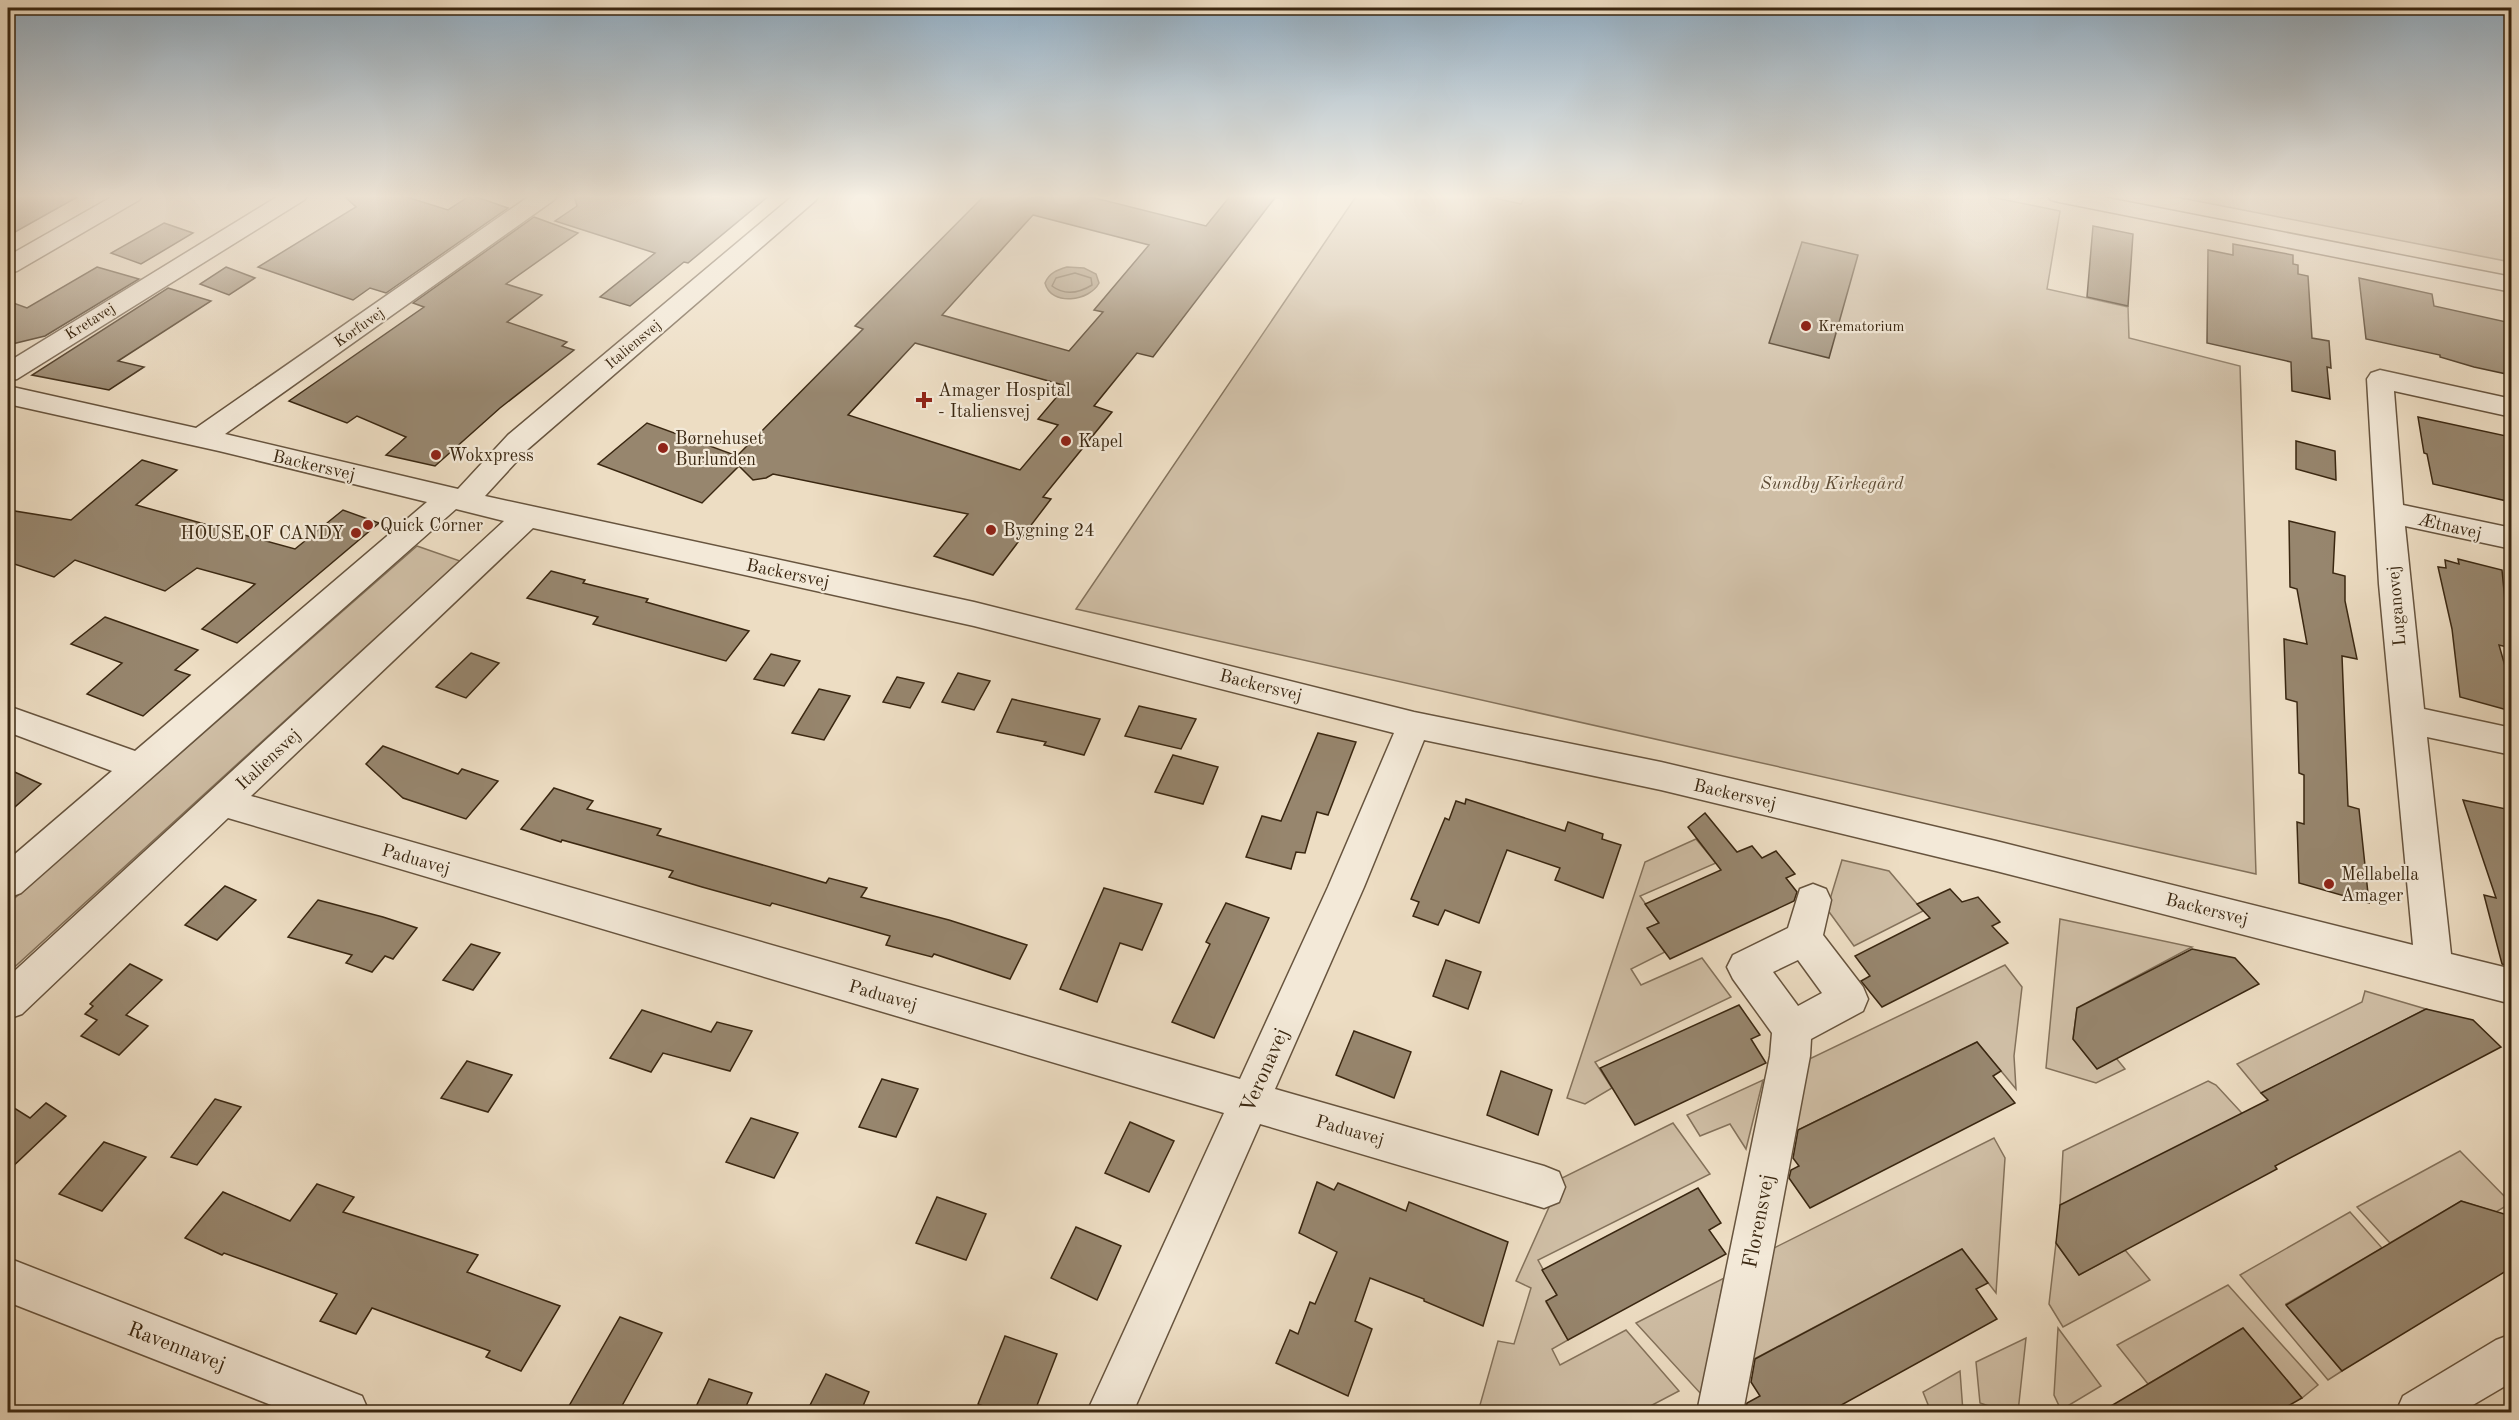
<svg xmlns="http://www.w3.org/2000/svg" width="2519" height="1420" font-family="'Old Standard TT',serif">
<rect width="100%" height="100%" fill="#edddc3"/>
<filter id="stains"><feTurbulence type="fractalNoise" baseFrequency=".00333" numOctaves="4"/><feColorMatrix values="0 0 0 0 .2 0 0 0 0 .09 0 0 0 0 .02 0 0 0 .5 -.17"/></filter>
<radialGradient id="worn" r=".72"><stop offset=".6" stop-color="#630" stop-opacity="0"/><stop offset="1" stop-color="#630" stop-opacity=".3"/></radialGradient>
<g fill="#cfbea5" stroke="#84725b" stroke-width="1.5">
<path d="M1357,195H1480L1521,204L1526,195H1981L2060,211L2047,289L2128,307L2129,338L2240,366L2256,874L1076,609Z"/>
<path d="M2166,195H2511V262Z"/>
<path d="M417,546L460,561L8,973V904Z"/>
<path d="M1696,839L1716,863L1640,896L1659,923L1648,928L1665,952L1631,969L1641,985L1702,958L1731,997L1595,1062L1612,1088L1585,1104L1567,1098L1645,862Z"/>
<path d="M1842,860L1889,871L1923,911L1854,946L1827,909Z"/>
<path d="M2060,919L2192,947L2077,1008L2073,1039L2097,1068L2116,1058L2125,1069L2096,1083L2046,1068Z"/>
<path d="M2005,965L2022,987L2014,1056L2016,1089L1977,1042L1780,1139L1801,1063Z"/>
<path d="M2365,991L2426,1009L2261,1093L2237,1064L2362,1002Z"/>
<path d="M1763,1080L1746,1149L1730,1124L1700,1136L1687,1115Z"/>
<path d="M2208,1081L2216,1085L2251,1123L2060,1205L2063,1151Z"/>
<path d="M1673,1123L1710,1174L1538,1260L1557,1295L1546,1302L1568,1340L1552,1349L1560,1365L1626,1330L1679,1391L1639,1412H1478L1498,1341L1514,1344L1531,1288L1516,1281L1562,1178Z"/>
<path d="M1994,1138L2005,1158L1996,1293L1962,1249L1741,1366L1768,1251Z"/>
<path d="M2460,1151L2511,1203L2496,1212L2461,1201L2390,1243L2357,1207Z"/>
<path d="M2350,1212L2382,1248L2286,1304L2342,1371L2328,1380L2240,1275Z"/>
<path d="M2056,1243L2079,1275L2125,1250L2150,1280L2063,1327L2049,1304Z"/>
<path d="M1724,1278L1701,1394L1636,1323Z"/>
<path d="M2228,1285L2318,1385L2302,1398L2243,1328L2148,1384L2117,1345Z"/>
<path d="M2058,1328L2101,1386L2061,1410L2054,1395Z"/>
<path d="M2026,1338L2018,1412H2006L1980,1403L1976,1362Z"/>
<path d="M1960,1371L1963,1412H1931L1923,1392Z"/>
</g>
<path fill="#b09f86" stroke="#816f57" stroke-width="1.5" d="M1067,267L1084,268L1096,274L1099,283C1090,301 1051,307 1045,283C1049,273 1057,270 1067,267Z"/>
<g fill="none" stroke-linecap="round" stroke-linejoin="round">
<path stroke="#75634c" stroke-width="1.5" d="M1075,273L1091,278L1092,285C1079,293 1065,296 1052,286L1056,278Z"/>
</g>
<g fill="#97866e" stroke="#3a2711" stroke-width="1.5" fill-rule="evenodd">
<path d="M8,195H81L8,236Z"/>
<path d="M343,195H400L448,210L471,195L508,208L386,293L370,288L353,300L258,267L356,207Z"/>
<path d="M574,195H770L688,263L684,262L630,306L600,297L655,253L555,221L577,206Z"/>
<path d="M985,195H1083L1206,226L1231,195H1277L1153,357L1137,353L1094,406L1112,412L1043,497L1051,499L993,575L934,556L968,514L773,474L766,478L753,480L739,466L702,503L598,464L647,423L737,456L863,329L855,326ZM1033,215L1149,245L1094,310L1103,312L1069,351L942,315ZM915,343L1066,386L1038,419L1058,425L1020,470L848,415Z"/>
<path d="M534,217L578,233L506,284L542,295L507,322L567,342L562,346L574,350L500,408L435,466L386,455L406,437L357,416L347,423L289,401L424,307L413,303Z"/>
<path d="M164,223L193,233L141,264L111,253Z"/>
<path d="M2093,226L2133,234L2128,306L2087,297Z"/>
<path d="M1802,242L1858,255L1829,358L1769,343Z"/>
<path d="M2233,244L2293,255V264L2298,265V274L2308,276L2312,338L2329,341L2331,368L2327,367L2330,399L2292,391L2291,362L2207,343L2208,250L2233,255Z"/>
<path d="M97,267L139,279L45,336L8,345V301L27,308Z"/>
<path d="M226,267L255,278L229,295L200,284Z"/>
<path d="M2359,278L2432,294L2434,306L2511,323V375L2474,367L2440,357V355L2366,339Z"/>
<path d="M168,288L211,301L118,361L144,367L109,390L32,375Z"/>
<path d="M2418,417L2511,437V502L2433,484L2427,454L2424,453Z"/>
<path d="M2296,441L2335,451L2336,480L2296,469Z"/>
<path d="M142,460L177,470L136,505L295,549L343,510L379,523L237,643L202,629L255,584L197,568L165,591L75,560L54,577L8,562V510L71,520Z"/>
<path d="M2289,521L2335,532L2333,573L2345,576V601L2357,659L2342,656L2348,806L2359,809L2369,903L2299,883L2297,822L2304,824V775L2299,773L2297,702L2286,699L2284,639L2307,644L2297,589L2290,587Z"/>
<path d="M2458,559L2502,570L2505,601L2511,603V648L2499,645L2511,687V711L2460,697L2452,629L2438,567L2446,568L2445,560L2459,564Z"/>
<path d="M551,571L585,580L583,583L648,599L646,602L749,631L726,661L593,624L598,617L527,598Z"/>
<path d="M105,617L198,650L175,670L190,675L143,716L87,694L122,663L71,644Z"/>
<path d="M471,653L499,663L466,698L436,687Z"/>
<path d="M771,654L800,661L784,686L754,679Z"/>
<path d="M958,673L990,681L974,710L942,702Z"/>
<path d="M897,677L924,683L910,708L883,702Z"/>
<path d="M819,689L850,696L824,740L792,733Z"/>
<path d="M1012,699L1100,719L1084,755L1044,745L1046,742L997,732Z"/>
<path d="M1139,706L1196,719L1181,749L1125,736Z"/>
<path d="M1318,733L1356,742L1328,815L1317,812L1305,853L1296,852L1291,869L1246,857L1262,816L1281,821Z"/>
<path d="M383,746L458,774L462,769L498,781L466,819L403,798L366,764Z"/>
<path d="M1173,755L1218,767L1203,804L1155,792Z"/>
<path d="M8,769L41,784L8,813Z"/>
<path d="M554,788L593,801L587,809L661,829L657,835L826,883L829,878L867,888L861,897L949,920L1027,945L1010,979L934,954L932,957L886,945L890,936L772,903L770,906L702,887L669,877L673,871L562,840L561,842L521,829Z"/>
<path d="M1466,799L1565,831L1568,822L1603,834L1602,839L1621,845L1603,898L1555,880L1560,868L1507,850L1479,923L1445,910L1438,925L1413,916L1419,902L1411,899L1445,818L1449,820L1456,801L1465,804Z"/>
<path d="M2463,800L2511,810V967L2502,964L2484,895L2496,898Z"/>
<path d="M1705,813L1737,852L1752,846L1762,858L1776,851L1795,874L1786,878L1797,892L1794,901L1670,959L1647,928L1659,923L1645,904L1721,870L1688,827Z"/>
<path d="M225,886L256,900L217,940L185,925Z"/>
<path d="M1104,888L1162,904L1142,950L1120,943L1097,1002L1060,989Z"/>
<path d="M1950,889L1962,902L1978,897L2000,922L1992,926L2008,943L1882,1007L1861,981L1870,976L1855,956L1930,918L1917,904Z"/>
<path d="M318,900L383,917L417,928L393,959L385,956L372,972L346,963L352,955L288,937Z"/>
<path d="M1226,903L1269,918L1214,1038L1172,1022L1210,944L1206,942Z"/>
<path d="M471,944L500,953L473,990L443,980Z"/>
<path d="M2192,949L2235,958L2259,984L2097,1069L2073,1039L2077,1008Z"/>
<path d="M1446,960L1481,972L1468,1009L1433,996Z"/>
<path d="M130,964L162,980L126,1015L148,1026L119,1055L81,1036L97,1020L85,1014L93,1006L90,1004Z"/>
<path d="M1739,1005L1760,1035L1751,1039L1766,1063L1635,1125L1600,1068Z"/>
<path d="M2426,1009L2473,1020L2501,1047L2275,1166L2277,1169L2079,1275L2056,1243L2060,1205L2268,1100L2261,1093Z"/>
<path d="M642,1010L711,1032L717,1022L752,1031L730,1071L663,1053L651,1072L610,1058Z"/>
<path d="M1354,1031L1411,1052L1394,1098L1336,1075Z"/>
<path d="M1977,1042L2001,1071L1993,1076L2015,1103L1810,1208L1789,1178L1791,1170L1799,1166L1793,1158L1798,1130Z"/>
<path d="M467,1061L512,1075L488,1112L441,1098Z"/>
<path d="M1501,1071L1552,1090L1538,1135L1487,1115Z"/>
<path d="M882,1079L918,1089L896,1137L859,1127Z"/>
<path d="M215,1099L241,1107L197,1165L171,1157Z"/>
<path d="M46,1103L66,1116L8,1171V1104L30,1118Z"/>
<path d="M751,1118L798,1133L774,1178L726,1162Z"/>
<path d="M1130,1122L1174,1141L1149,1192L1105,1173Z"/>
<path d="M104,1142L146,1157L102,1211L59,1194Z"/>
<path d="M1317,1182L1334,1190L1338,1183L1406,1211L1409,1202L1508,1242L1483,1326L1424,1301V1299L1370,1278L1355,1321L1372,1329L1348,1396L1276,1363L1290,1330L1298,1334L1310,1302L1315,1304L1337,1252L1299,1233Z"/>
<path d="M317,1184L354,1197L343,1212L478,1255L467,1272L560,1306L521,1371L486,1357L490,1351L372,1308L356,1334L320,1321L337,1294L224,1253L222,1255L185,1238L223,1192L290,1221Z"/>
<path d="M1698,1188L1721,1223L1709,1230L1726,1254L1568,1340L1546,1301L1557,1295L1542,1270Z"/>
<path d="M937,1197L986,1214L966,1260L916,1243Z"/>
<path d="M2461,1201L2511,1216V1268L2342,1371L2286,1305Z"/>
<path d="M1076,1227L1121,1246L1097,1300L1051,1278Z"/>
<path d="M1962,1249L1988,1283L1976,1289L1997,1319L1827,1413H1745L1747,1403L1760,1396L1751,1382L1755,1359Z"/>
<path d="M620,1317L662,1333L618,1413H565Z"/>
<path d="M2243,1328L2302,1398L2276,1413H2099Z"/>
<path d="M1005,1336L1057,1354L1034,1413H1001L978,1404Z"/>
<path d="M826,1374L869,1392L860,1413H806Z"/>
<path d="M709,1379L752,1393L743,1413H693Z"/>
</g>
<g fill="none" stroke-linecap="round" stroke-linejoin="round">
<defs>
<g id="minor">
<path d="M115,195H143L139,200L17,271L8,273V256Z"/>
<path d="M280,195H308L304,200L17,379L8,381V362Z"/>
<path d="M531,195H558L554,200L225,434L458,489L508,435L794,195H819L816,200L528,449L485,496L974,602L1414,712L1661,762L1996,841L2413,945L2379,584L2367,379L2371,373L2380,370L2512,399V417L2394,391L2403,505L2512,528V549L2405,526L2424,709L2512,728V755L2427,737L2451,954L2512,969V1004L1996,871L1661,790L1424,740L1364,887L1275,1089L1544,1166L1559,1172L1565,1187L1559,1202L1544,1208L1260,1124L1133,1412H1087L1224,1113L228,818L22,1014L8,1019V977L504,521L456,509L21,893L8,898V860L112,771L8,732V706L135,751L427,502L219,451L8,404V386L196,428ZM533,528L974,626L1394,733L1328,887L1240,1079L251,796Z"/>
<path d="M2047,195H2092L2512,277V292L2059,202L2051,200Z"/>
<path d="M1813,884L1826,889L1831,900L1823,935L1863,987L1868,999L1863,1011L1811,1039L1810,1056L1743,1412H1697L1770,1056L1772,1033L1733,979L1727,967L1733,955L1788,928L1800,889ZM1798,960L1822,993L1798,1006L1773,972Z"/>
<path d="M8,1258L362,1396L369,1412H289L8,1302Z"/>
<path d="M2512,1334V1382L2461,1412H2396L2403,1396L2496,1340Z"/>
</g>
</defs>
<use href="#minor" stroke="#67543e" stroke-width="3"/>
<use href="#minor" fill="#f3e9d8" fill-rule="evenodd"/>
</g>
<linearGradient id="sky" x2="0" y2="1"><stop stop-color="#91acc1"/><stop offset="0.5" stop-color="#f7f0e4"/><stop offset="1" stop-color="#f7f0e4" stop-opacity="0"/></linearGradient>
<rect width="2519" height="393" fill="url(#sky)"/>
<g fill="#8f2418" stroke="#f3e9d8" stroke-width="2">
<circle cx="1806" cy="326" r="6"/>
<path d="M921 391h6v6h6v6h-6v6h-6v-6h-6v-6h6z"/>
<circle cx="1066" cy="441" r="6"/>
<circle cx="663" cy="448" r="6"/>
<circle cx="436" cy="455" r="6"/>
<circle cx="368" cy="525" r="6"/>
<circle cx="991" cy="530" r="6"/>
<circle cx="356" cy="533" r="6"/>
<circle cx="2329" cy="884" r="6"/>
</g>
<g text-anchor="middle" stroke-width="4.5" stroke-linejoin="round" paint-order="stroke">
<g font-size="15" fill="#3a2711" stroke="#f3e9d8">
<text transform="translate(90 321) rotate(-32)" y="5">Kretavej</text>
<text transform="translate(359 327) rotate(-35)" y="5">Korfuvej</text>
<text transform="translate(633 344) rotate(-40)" y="5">Italiensvej</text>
</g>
<g font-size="15" fill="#3a2711" stroke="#f3e9d8" text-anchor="start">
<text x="1818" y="331">Krematorium</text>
</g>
<g font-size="18" fill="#3a2711" stroke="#f3e9d8" text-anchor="start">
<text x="938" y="396">Amager Hospital<tspan x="938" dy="21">- Italiensvej</tspan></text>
<text x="675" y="444">Børnehuset<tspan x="675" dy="21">Burlunden</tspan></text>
<text x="1078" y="447">Kapel</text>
<text x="448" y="461">Wokxpress</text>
<text x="380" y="531">Quick Corner</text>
<text x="1003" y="536">Bygning 24</text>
<text x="344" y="539" text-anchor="end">HOUSE OF CANDY</text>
<text x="2341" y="880">Mellabella<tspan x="2341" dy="21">Amager</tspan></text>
</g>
<g font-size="18" fill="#3a2711" stroke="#f3e9d8">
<text transform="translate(314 465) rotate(13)" y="6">Backersvej</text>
<text transform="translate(2450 526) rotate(13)" y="6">Ætnavej</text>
<text transform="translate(788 573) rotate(12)" y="6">Backersvej</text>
<text transform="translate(2396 606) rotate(-95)" y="6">Luganovej</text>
<text transform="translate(1261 685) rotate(14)" y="6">Backersvej</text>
<text transform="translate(268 759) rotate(-43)" y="6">Italiensvej</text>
<text transform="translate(1735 794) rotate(13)" y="6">Backersvej</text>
<text transform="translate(416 859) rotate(16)" y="6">Paduavej</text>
<text transform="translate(2207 909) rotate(14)" y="6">Backersvej</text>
<text transform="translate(883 995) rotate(16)" y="6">Paduavej</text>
<text transform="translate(1350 1130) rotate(16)" y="6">Paduavej</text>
</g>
<g font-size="18" font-style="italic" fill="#5f4d36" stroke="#f3e9d8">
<text x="1832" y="489">Sundby Kirkegård</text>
</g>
<g font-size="21" fill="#3a2711" stroke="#f3e9d8">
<text transform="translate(1264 1070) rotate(-66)" y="7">Veronavej</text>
<text transform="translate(1758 1221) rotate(-79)" y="7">Florensvej</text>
<text transform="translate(177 1346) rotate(21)" y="7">Ravennavej</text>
</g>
</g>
<rect width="2519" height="1420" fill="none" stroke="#edddc3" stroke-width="30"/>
<rect x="9" y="9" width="2501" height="1402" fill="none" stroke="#3a2711" stroke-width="3"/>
<rect x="15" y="15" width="2489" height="1390" fill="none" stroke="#3a2711" stroke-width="1.5"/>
<rect width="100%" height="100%" filter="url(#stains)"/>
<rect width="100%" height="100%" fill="url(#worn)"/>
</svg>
